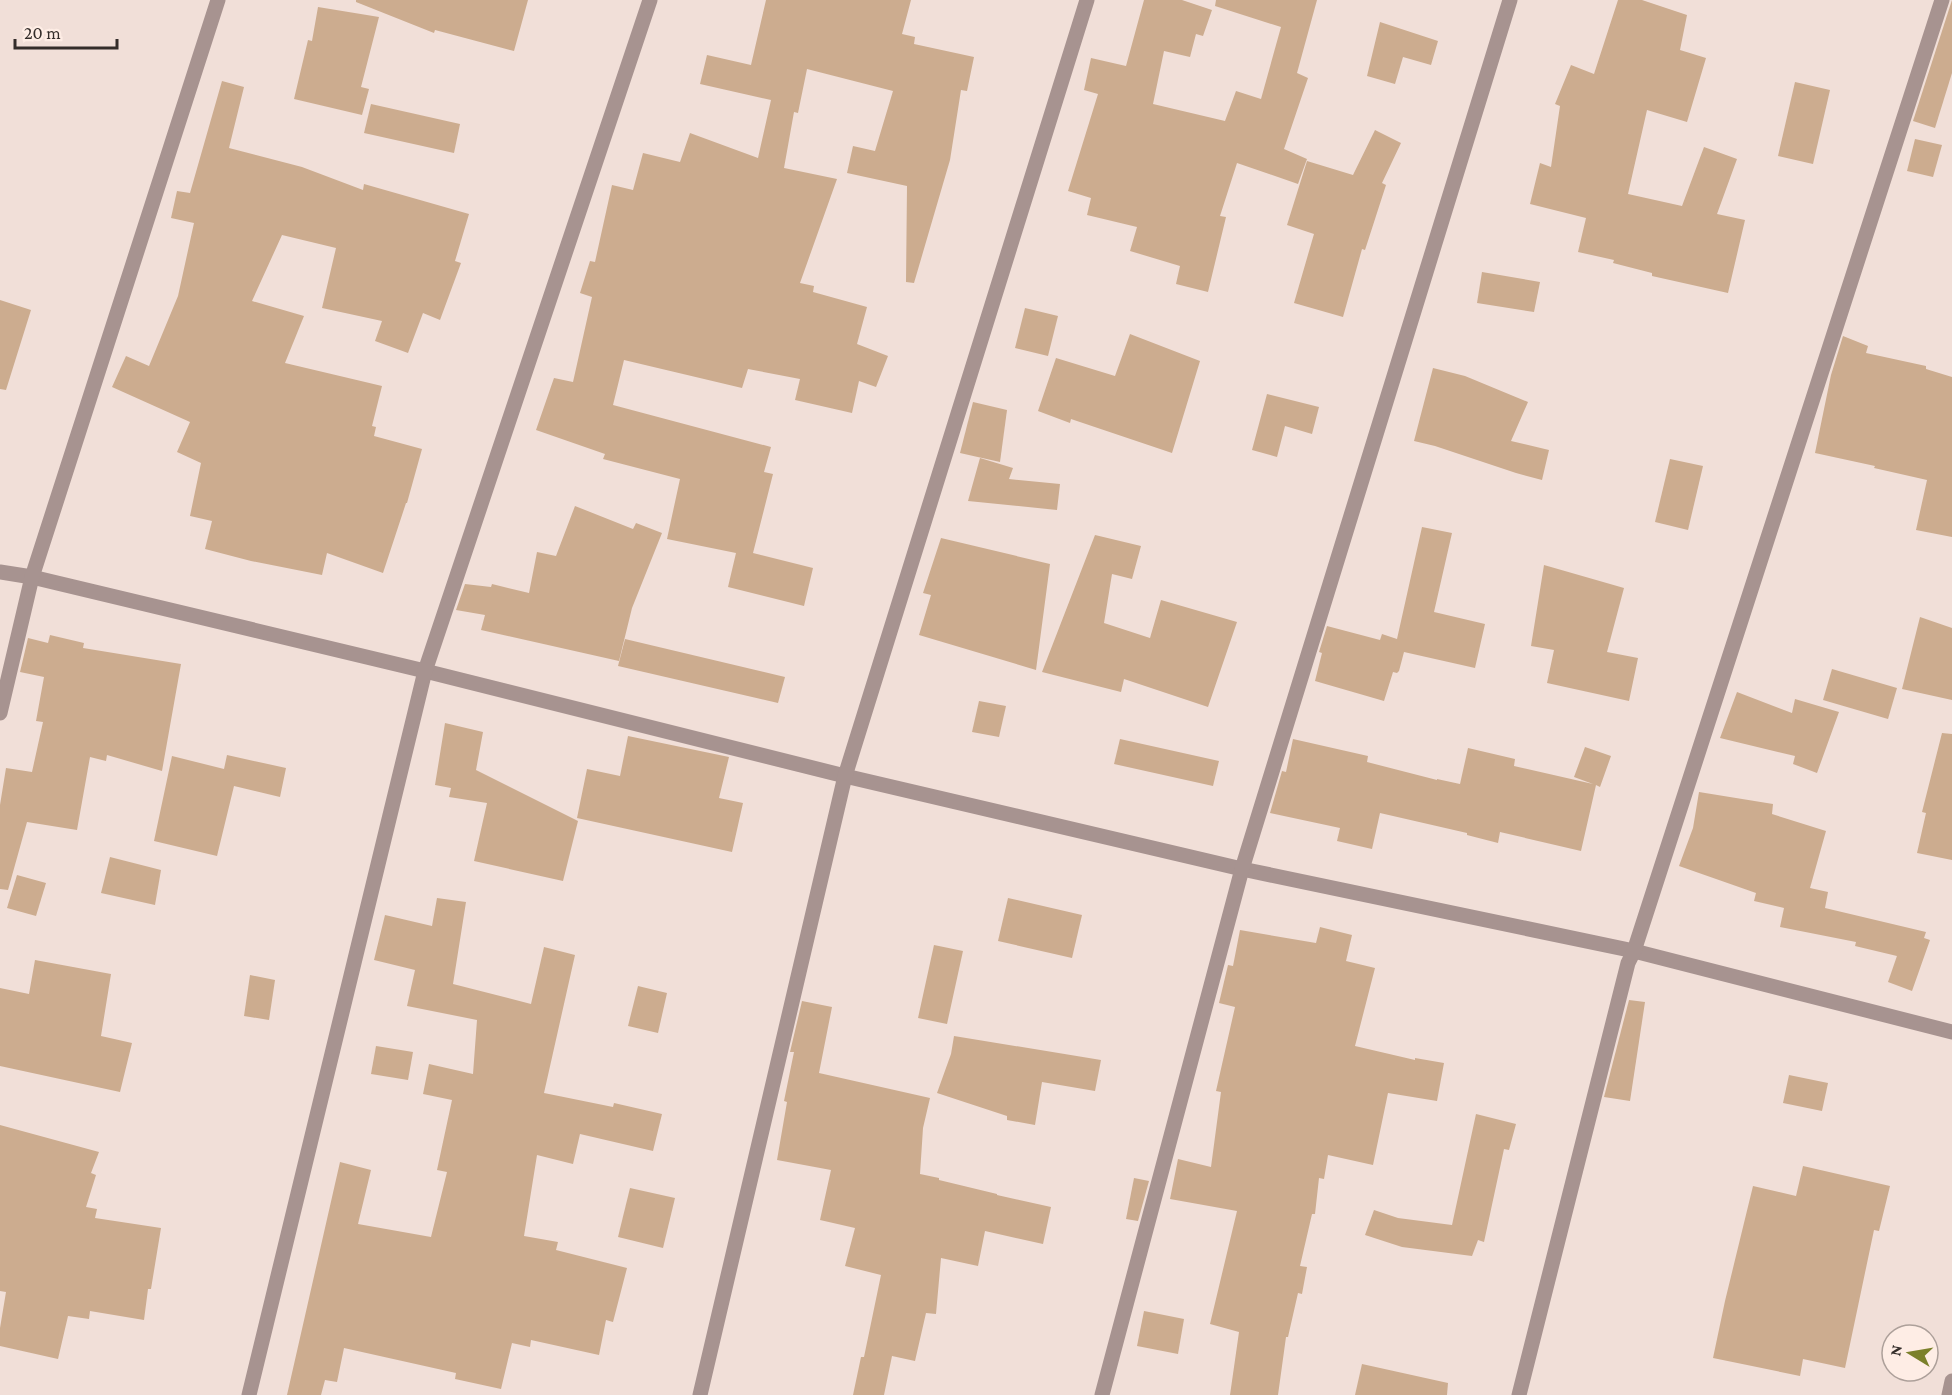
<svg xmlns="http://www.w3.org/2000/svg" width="1952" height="1395" font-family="'Crimson Pro',serif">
<rect width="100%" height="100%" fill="#f1dfd8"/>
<g fill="#ccac8f">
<path d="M356,0H528L514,51L435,30L434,33L356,2Z"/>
<path d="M766,0H911L902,34L915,37L914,44L974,57L967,91L961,90L950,160L914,283L906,282L907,186L847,173L853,146L875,151L893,91L807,69L798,113L794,112L784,168L837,179L800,283L814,286L813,292L867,307L857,344L888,356L876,387L859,381L852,413L795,400L800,379L748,369L742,388L624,360L613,405L771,447L764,472L773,474L753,553L813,568L804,606L728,587L736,553L667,539L680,479L603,459L605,454L536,430L554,378L573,382L592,297L580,293L590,261L595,262L612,185L633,190L643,153L680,162L690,133L758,158L771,100L700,84L707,55L751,65Z"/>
<path d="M1144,0H1182L1212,10L1203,36L1196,34L1190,57L1164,51L1153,104L1225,121L1236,91L1261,99L1281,27L1215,6L1216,0H1317L1297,73L1308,78L1284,149L1307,159L1298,184L1237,163L1220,216L1226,217L1208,292L1176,284L1180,266L1130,251L1137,227L1087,215L1091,198L1068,191L1098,94L1084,90L1091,58L1126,66Z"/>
<path d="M1618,0H1642L1687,15L1680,50L1706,58L1687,122L1647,110L1628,194L1682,206L1704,147L1737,159L1717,214L1745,220L1728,293L1652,276V273L1613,263L1614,260L1578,252L1586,218L1530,204L1540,163L1551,167L1560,106L1555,104L1571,65L1594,74Z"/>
<path d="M1952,0V73L1935,128L1913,121Z"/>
<path d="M318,7L379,17L361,87L369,89L362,115L294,99L308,40L312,41Z"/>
<path d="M1380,22L1438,41L1431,65L1403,57L1395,84L1367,76Z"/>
<path d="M222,81L244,87L229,148L302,167L363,190L364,184L469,214L455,261L461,263L440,320L423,313L408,353L375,341L382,321L322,308L336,248L282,235L252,301L304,316L285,363L382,386L372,426L376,427L374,436L422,449L407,503H406L383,573L327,553L322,575L251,561L205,549L212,521L190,516L201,463L177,452L190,422L112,387L126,356L149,366L178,296L194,223L171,218L177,191L190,193Z"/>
<path d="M1795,82L1830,90L1813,164L1778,156Z"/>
<path d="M371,104L460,124L454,153L364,133Z"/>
<path d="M1375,130L1401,143L1382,183L1386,185L1365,250L1362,249L1343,317L1294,303L1314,234L1287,225L1307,161L1353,175Z"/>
<path d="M1915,139L1942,145L1933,177L1907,171Z"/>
<path d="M1482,272L1540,282L1534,312L1477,303Z"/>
<path d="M0,300L31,310L6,390L0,389Z"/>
<path d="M1025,308L1058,316L1048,356L1015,348Z"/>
<path d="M1130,334L1200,361L1172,453L1071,419L1070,423L1038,411L1056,358L1115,376Z"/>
<path d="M1843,336L1868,346L1866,353L1926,366V369L1952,377V537L1916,530L1927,480L1874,468L1875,466L1815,453L1831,375Z"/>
<path d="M1433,368L1465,376L1528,402L1511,441L1549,450L1542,480L1516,473L1435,446L1414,441Z"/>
<path d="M1267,394L1319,407L1312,434L1285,426L1277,457L1252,450Z"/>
<path d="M973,402L1007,410L1000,462L960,453Z"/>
<path d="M980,458L1013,468L1009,479L1060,484L1057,510L968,501Z"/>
<path d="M1670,459L1703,466L1688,530L1655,522Z"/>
<path d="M575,506L633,529L636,523L662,533L632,608L619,661L481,630L485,615L456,610L465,584L491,587L492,584L529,593L537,552L556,556Z"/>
<path d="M1422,527L1452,533L1434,612L1485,624L1475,668L1404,652L1399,671L1397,673L1393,672L1384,701L1315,681L1322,653L1319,652L1327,626L1380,640L1382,634L1397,639Z"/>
<path d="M1095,535L1141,546L1132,579L1112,574L1104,623L1150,638L1161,600L1237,622L1208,707L1124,679L1121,692L1042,672Z"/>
<path d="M941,538L1050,564L1036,670L919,635L931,595L923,593Z"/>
<path d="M1544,565L1624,588L1607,652L1638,658L1629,701L1547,683L1554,650L1531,646Z"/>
<path d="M1920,617L1952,628V700L1902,689Z"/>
<path d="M50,635L84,643L83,648L181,664L162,771L107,755L106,761L90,757L77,830L27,822L8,890L0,889V805L6,768L32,772L43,722L36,721L44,677L20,672L28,638L48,643Z"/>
<path d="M625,639L785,677L778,703L618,666Z"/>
<path d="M1832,669L1897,688L1888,719L1823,700Z"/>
<path d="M1737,692L1792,713L1795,699L1839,712L1817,773L1793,764L1795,756L1720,738Z"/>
<path d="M979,701L1006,706L999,737L972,732Z"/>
<path d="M445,723L483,732L476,770L578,821L563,881L474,861L487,803L449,797L451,788L435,785Z"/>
<path d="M1942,733L1952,734V860L1917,853L1926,813L1922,812Z"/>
<path d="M628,736L729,757L719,798L743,803L732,852L577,818L587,769L620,776Z"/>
<path d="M1120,739L1219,761L1213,786L1114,764Z"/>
<path d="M1293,739L1368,756L1367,762L1437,780V779L1460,784L1468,748L1515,759L1514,766L1593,784L1574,777L1585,747L1611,756L1600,787L1596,785L1581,851L1500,832L1498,843L1467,835V833L1380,813L1372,849L1337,841L1340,828L1270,813L1282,771L1286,772Z"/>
<path d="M227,755L286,768L280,797L234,786L217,856L154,841L172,756L224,769Z"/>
<path d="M1699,792L1773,804L1772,814L1826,831L1810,888L1828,892L1825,908L1926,932L1924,938L1930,940L1912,991L1888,982L1899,950L1897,956L1855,946L1856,942L1780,927L1784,908L1754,901L1756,893L1679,866L1693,828Z"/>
<path d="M110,857L161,870L155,905L101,893Z"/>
<path d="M17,875L46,883L36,916L7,908Z"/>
<path d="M437,898L466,902L453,984L531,1004L544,947L575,955L544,1093L613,1107L614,1103L662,1114L653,1151L580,1134L573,1164L537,1155L524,1236L558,1242L556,1250L627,1268L613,1322L606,1320L599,1355L531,1340L530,1347L512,1343L501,1389L455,1379L456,1373L344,1348L337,1382L325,1380L321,1395H287L340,1162L371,1170L358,1224L431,1237L447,1172L437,1170L452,1100L423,1094L429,1064L473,1074L477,1020L407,1006L415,970L374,960L385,915L432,926Z"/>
<path d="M1008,898L1082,915L1072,958L998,941Z"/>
<path d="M1320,927L1352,935L1346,961L1375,968L1355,1046L1415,1060V1058L1444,1063L1437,1101L1388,1093L1373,1165L1328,1155L1324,1179L1319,1178L1315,1214H1312L1300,1266L1307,1267L1302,1294L1298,1293L1288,1337H1286L1278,1395H1230L1239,1332L1210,1324L1237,1211L1170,1199L1178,1159L1211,1167L1221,1092L1216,1091L1235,1007L1219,1003L1228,965L1233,966L1240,930L1316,943Z"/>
<path d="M934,945L963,951L947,1024L918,1018Z"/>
<path d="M35,960L111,974L101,1036L132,1043L120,1092L0,1066V988L29,994Z"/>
<path d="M250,975L275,980L269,1020L244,1016Z"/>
<path d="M638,986L667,993L658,1033L628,1026Z"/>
<path d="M1629,1000L1645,1002L1630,1101L1604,1097Z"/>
<path d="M802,1001L832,1007L819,1073L930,1098L923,1128L920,1174L939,1178V1180L997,1194V1195L1051,1207L1043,1244L985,1231L978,1266L941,1258L936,1314L926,1313L915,1361L892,1356L884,1395H853L861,1357H864L881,1275L845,1266L855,1228L820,1220L831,1170L777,1160L787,1102L784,1101L794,1052H790Z"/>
<path d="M954,1036L1101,1060L1095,1091L1042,1082L1035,1125L1007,1120V1116L937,1093L951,1054Z"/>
<path d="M376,1046L413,1052L408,1080L371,1074Z"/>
<path d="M1789,1075L1828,1083L1822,1111L1783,1103Z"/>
<path d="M1476,1114L1516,1124L1509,1150L1504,1149L1484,1242L1478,1240L1472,1256L1402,1247L1365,1235L1374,1210L1398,1218L1452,1225Z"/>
<path d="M0,1125L99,1152L91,1173L96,1175L86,1207L97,1209L95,1218L161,1228L151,1289H148L144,1320L90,1311L89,1319L68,1316L58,1359L0,1346V1328L6,1292L0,1291Z"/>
<path d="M1803,1166L1890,1186L1879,1231L1874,1230L1845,1368L1803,1359L1800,1376L1713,1358L1725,1301L1753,1186L1796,1196Z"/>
<path d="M1134,1178L1149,1181L1138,1221L1126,1219Z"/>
<path d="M630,1188L675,1198L663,1248L618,1237Z"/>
<path d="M1144,1311L1184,1319L1178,1354L1137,1346Z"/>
<path d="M1362,1364L1448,1383L1447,1395H1355Z"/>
</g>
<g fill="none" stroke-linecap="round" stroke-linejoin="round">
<g stroke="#a79390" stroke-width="15">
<path d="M0,572L32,577L425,671L845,776L1242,869L1634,951L1952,1032"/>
<path d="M0,713L32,577L218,0"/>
<path d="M249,1395L425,671L650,0"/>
<path d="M700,1395L845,776L1087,0"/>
<path d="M1102,1395L1242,869L1510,0"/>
<path d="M1949,1395L1952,1381"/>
</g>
<path stroke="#a79390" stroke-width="15" d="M1519,1395L1628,963L1634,951L1942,0"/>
</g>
<g transform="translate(1910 1353) rotate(281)"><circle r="28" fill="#feede5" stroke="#ada09a" stroke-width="1.5"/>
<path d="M0-4.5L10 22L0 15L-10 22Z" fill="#7b802a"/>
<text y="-9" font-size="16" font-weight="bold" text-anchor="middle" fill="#342d2a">N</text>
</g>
<path d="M15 39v9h102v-9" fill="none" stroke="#342d2a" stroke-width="3"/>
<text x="24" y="39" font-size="18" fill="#342d2a" stroke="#feede5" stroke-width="4.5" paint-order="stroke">20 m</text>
</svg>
